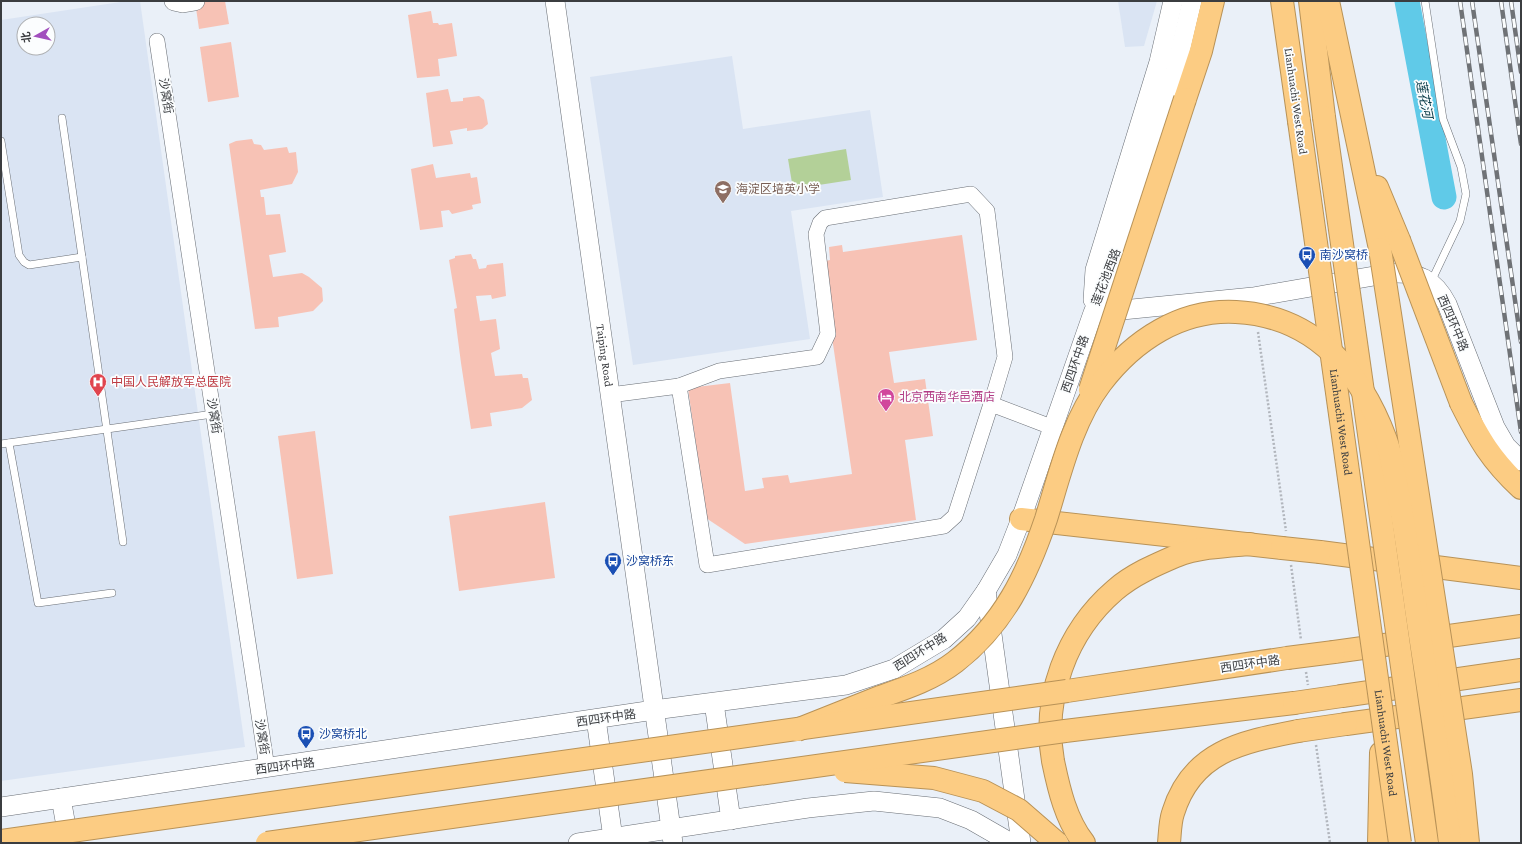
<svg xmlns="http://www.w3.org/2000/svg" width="1522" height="844" font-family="'Crimson Pro','Noto Sans SC',serif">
<rect width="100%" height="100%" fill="#eaf0f8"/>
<g fill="#dae4f3" fill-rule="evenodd">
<path d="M127,1H140L245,747L1,781V20ZM24,24H48V48H24Z"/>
<path d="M1118,1H1157L1144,46L1125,47Z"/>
<path d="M732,56L743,129L870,110L883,197L791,211L810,339L633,365L590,77Z"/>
</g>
<path fill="#b3d098" d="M846,149L851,180L793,189L788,159Z"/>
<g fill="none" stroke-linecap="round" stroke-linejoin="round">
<path stroke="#60cae8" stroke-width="25" d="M1407,1L1444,197"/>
</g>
<g fill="#f7c2b5">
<path d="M195,1H225L229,24L199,29Z"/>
<path d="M431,11L433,23H438L439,25L452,23L457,56L438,59L440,76L417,78L408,15Z"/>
<path d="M231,42L239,97L208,102L200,47Z"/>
<path d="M448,89L451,102L463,101V98L479,96L484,100L488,124L482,129L467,131V128L450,131L453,144L433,147L426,93Z"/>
<path d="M252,139L254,144L261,145L264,150L287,147L289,153L296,152L298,172L292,184L260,190L261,197H264L266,215L280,214L286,252L269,255L273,277L302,273L309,277L322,288L323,301L313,311L278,317L279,327L255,329L229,144L236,141Z"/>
<path d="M433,164L436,178L470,173L471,178L477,177L481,203L472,205L473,209L452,214L449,210L441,211L443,227L420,230L411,169Z"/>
<path d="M962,235L977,340L889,352L894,383L925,379L933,436L905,440L916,520L745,544L706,518L688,388L730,383L745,491L764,488L762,478L788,475L790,483L852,474L821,262L830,260L829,247L842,245L843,252Z"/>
<path d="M471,254L473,259H476L479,269L486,268L487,265L503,263L506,296L492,299L491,295L476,296L480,321L496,319L500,349L491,353L495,376L522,374L523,378H528L532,400L522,408L490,413L492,426L471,429L461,363L454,309L457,308L449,260L455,258V256Z"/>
<path d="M315,431L333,574L297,579L278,436Z"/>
<path d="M545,502L555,578L459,591L449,516Z"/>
</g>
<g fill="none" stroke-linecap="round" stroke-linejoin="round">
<defs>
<g id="service">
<path d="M1425,1L1443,119L1461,167L1466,194L1460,221L1431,282"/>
<path d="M62,118L123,542"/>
<path d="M1,141L19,255L24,262L29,265L82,257"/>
<path d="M9,443L38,603L112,593"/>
<path d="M1,444L213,414"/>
</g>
<g id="minor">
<path d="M157,41L267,768"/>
<path d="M679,386L719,371L817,357L828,334L816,234L820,223L825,218L971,194L987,211L1005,357L991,404"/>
<path d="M610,395L679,386L707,565L944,526L955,516L991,404L1054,428"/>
</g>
<g id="tertiary">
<path d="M174,1L183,3L195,1"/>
<path id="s1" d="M555,1L673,843"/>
<path d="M1093,300L1095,270L1159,62L1173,1"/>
<path d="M1102,312L1253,297L1391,273C1418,272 1434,279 1447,304L1495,427L1506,446L1521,461"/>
<path d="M986,591L1021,843"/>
<path d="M714,703L731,820"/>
<path d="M596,719L613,838"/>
<path d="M61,798L69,843"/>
<path d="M1,807L654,710L846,685L894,669L944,639L967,618L986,591L1007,555L1021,519L1093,313L1110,271L1176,69L1192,1"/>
<path d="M578,843L808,808L874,801L940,808L971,820L1011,843"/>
</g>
<g id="trunk">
<path d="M1282,1L1299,121"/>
<path d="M1310,1L1324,117"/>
<path d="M1328,1L1380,249"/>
<path d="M1185,99L1201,51L1213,1"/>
<path d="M1377,187L1399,240"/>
<path d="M1461,403C1479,439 1491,460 1521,488"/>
<path d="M1021,519L1282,548"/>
<path d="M1320,552L1521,578"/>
<path d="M1334,652L1521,626"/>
<path d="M1067,691L1287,658"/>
<path d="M1342,696L1521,670"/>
<path d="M1346,724L1521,700"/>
<path d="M1065,731L1294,703"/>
<path d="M1084,843C1066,820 1059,790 1053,761C1042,698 1066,632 1115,590C1132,575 1155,565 1176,556C1199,547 1225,546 1250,544"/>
<path d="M1169,843C1170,833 1170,822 1173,813C1192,751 1242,742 1298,731"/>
<path d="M1379,843L1381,753"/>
</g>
</defs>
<use href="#service" stroke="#696e75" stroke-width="8"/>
<use href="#minor" stroke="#696e75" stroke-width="16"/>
<use href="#tertiary" stroke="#696e75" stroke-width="20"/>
<use href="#trunk" stroke="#b89257" stroke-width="24"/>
<g stroke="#b2b6bd" stroke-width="2.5" stroke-dasharray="2 2" stroke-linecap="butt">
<path d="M1258,332L1286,531"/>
<path d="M1291,565L1301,640"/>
<path d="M1306,672L1308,685"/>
<path d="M1316,745L1330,843"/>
</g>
<use href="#service" stroke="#fff" stroke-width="7"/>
<use href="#minor" stroke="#fff" stroke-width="15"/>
<use href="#tertiary" stroke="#fff" stroke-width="19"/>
<use href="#trunk" stroke="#fccc83" stroke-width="22"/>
<defs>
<g id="rail">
<path d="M1460,1L1521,432"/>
<path d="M1472,1L1521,342"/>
<path d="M1501,1L1521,144"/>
<path d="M1511,1L1521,72"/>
</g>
</defs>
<use href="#rail" stroke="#6f7276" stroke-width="4.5"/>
<use href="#rail" stroke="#fbfdfe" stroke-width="3" stroke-dasharray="9" stroke-linecap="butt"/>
<defs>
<g id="trunk-bridge">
<path d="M1324,117L1427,843"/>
<path id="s2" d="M1299,121L1400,843"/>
<path d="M1399,240L1461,403"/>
<path d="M1380,249L1461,774L1468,843"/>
<path d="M1090,390L1185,99"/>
<path d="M1282,548L1320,552"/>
<path d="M1287,658L1334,652"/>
<path d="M1294,703L1342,696"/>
<path d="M797,730C825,719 852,708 880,697C906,688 933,679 955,662C1004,624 1027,575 1046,519C1060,474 1072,421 1101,383C1134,340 1181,309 1236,312C1314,316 1360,370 1386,440C1391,453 1393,469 1396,483C1406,529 1411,576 1418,622C1429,695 1441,769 1450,843"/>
<path d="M1298,731L1346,724"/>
<path d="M845,771L934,778L983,791L1019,810L1057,843"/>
<path d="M1,841L1067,691"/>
<path d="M267,843L1065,731"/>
</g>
</defs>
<use href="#trunk-bridge" stroke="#b89257" stroke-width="24" stroke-linecap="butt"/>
<use href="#trunk-bridge" stroke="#fccc83" stroke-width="22"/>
</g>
<defs>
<symbol id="school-pin" viewBox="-11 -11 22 30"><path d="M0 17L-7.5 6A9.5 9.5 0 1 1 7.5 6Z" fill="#8d6e63" stroke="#fbfdfe"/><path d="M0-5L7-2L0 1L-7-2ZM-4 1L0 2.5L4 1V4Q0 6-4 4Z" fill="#fff"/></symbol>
<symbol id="bus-pin" viewBox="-11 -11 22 30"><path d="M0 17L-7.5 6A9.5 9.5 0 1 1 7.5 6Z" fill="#1a4fb4" stroke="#fbfdfe"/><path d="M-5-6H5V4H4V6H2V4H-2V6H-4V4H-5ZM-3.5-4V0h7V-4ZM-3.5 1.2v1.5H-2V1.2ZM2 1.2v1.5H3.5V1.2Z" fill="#fff"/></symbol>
<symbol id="hospital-pin" viewBox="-11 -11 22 30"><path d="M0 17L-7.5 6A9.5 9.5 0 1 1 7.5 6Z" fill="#e0444e" stroke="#fbfdfe"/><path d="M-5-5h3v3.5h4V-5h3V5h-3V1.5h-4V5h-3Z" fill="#fff"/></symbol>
<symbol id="hotel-pin" viewBox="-11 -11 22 30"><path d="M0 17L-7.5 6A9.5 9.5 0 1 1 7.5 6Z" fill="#d1479c" stroke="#fbfdfe"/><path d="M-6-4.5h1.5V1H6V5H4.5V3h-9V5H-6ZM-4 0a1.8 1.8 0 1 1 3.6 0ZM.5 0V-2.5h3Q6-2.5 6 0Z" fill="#fff"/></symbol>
</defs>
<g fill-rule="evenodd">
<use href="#school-pin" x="713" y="179" width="20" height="27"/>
<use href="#bus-pin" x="1297" y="245" width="20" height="27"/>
<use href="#hospital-pin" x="88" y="372" width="20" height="27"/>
<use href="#hotel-pin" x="876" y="387" width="20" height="27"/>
<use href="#bus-pin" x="603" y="551" width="20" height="27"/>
<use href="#bus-pin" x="296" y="724" width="20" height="27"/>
</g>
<g text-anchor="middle" stroke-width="3.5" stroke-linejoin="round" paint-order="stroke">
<g font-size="12" fill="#3b3d40" stroke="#fbfdfe">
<text transform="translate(166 96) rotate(81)" y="4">沙窝街</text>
<text transform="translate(1296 101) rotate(82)" y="4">Lianhuachi West Road</text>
<text transform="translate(1106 277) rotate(-69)" y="4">莲花池西路</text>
<text transform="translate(1453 323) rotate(67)" y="4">西四环中路</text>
<text dy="4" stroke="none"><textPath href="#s1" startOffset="358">Taiping Road</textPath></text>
<text transform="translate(1075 364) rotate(-71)" y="4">西四环中路</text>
<text transform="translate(214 416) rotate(81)" y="4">沙窝街</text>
<text dy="4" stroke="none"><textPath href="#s2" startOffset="304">Lianhuachi West Road</textPath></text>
<text transform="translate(920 652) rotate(-32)" y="4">西四环中路</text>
<text transform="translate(1250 664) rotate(-8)" y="4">西四环中路</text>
<text transform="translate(606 718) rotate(-8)" y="4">西四环中路</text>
<text transform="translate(262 737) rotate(81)" y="4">沙窝街</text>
<text dy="4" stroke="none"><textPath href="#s2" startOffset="628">Lianhuachi West Road</textPath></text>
<text transform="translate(285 766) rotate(-7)" y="4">西四环中路</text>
</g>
<g font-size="12" fill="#785e54" stroke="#fbfdfe" text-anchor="start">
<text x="736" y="193">海淀区培英小学</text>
</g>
<g font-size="12" fill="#164399" stroke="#fbfdfe" text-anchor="start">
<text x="1320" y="259">南沙窝桥</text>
<text x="626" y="565">沙窝桥东</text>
<text x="319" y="738">沙窝桥北</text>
</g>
<g font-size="12" fill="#be3a42" stroke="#fbfdfe" text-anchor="start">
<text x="111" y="386">中国人民解放军总医院</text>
</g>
<g font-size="12" fill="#b23c85" stroke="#fbfdfe" text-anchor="start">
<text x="899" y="401">北京西南华邑酒店</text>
</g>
<g font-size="13" font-style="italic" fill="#053845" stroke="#fbfdfe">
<text transform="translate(1425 99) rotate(79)" y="5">莲花河</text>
</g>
</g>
<rect width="1522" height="844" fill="none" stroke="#3b3d40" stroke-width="4"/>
<g transform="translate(36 36) rotate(262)"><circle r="19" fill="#fbfdfe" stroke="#aeb0b2"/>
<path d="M0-3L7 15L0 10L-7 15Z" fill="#a24fbe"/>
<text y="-6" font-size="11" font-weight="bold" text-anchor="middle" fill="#3b3d40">北</text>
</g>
</svg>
